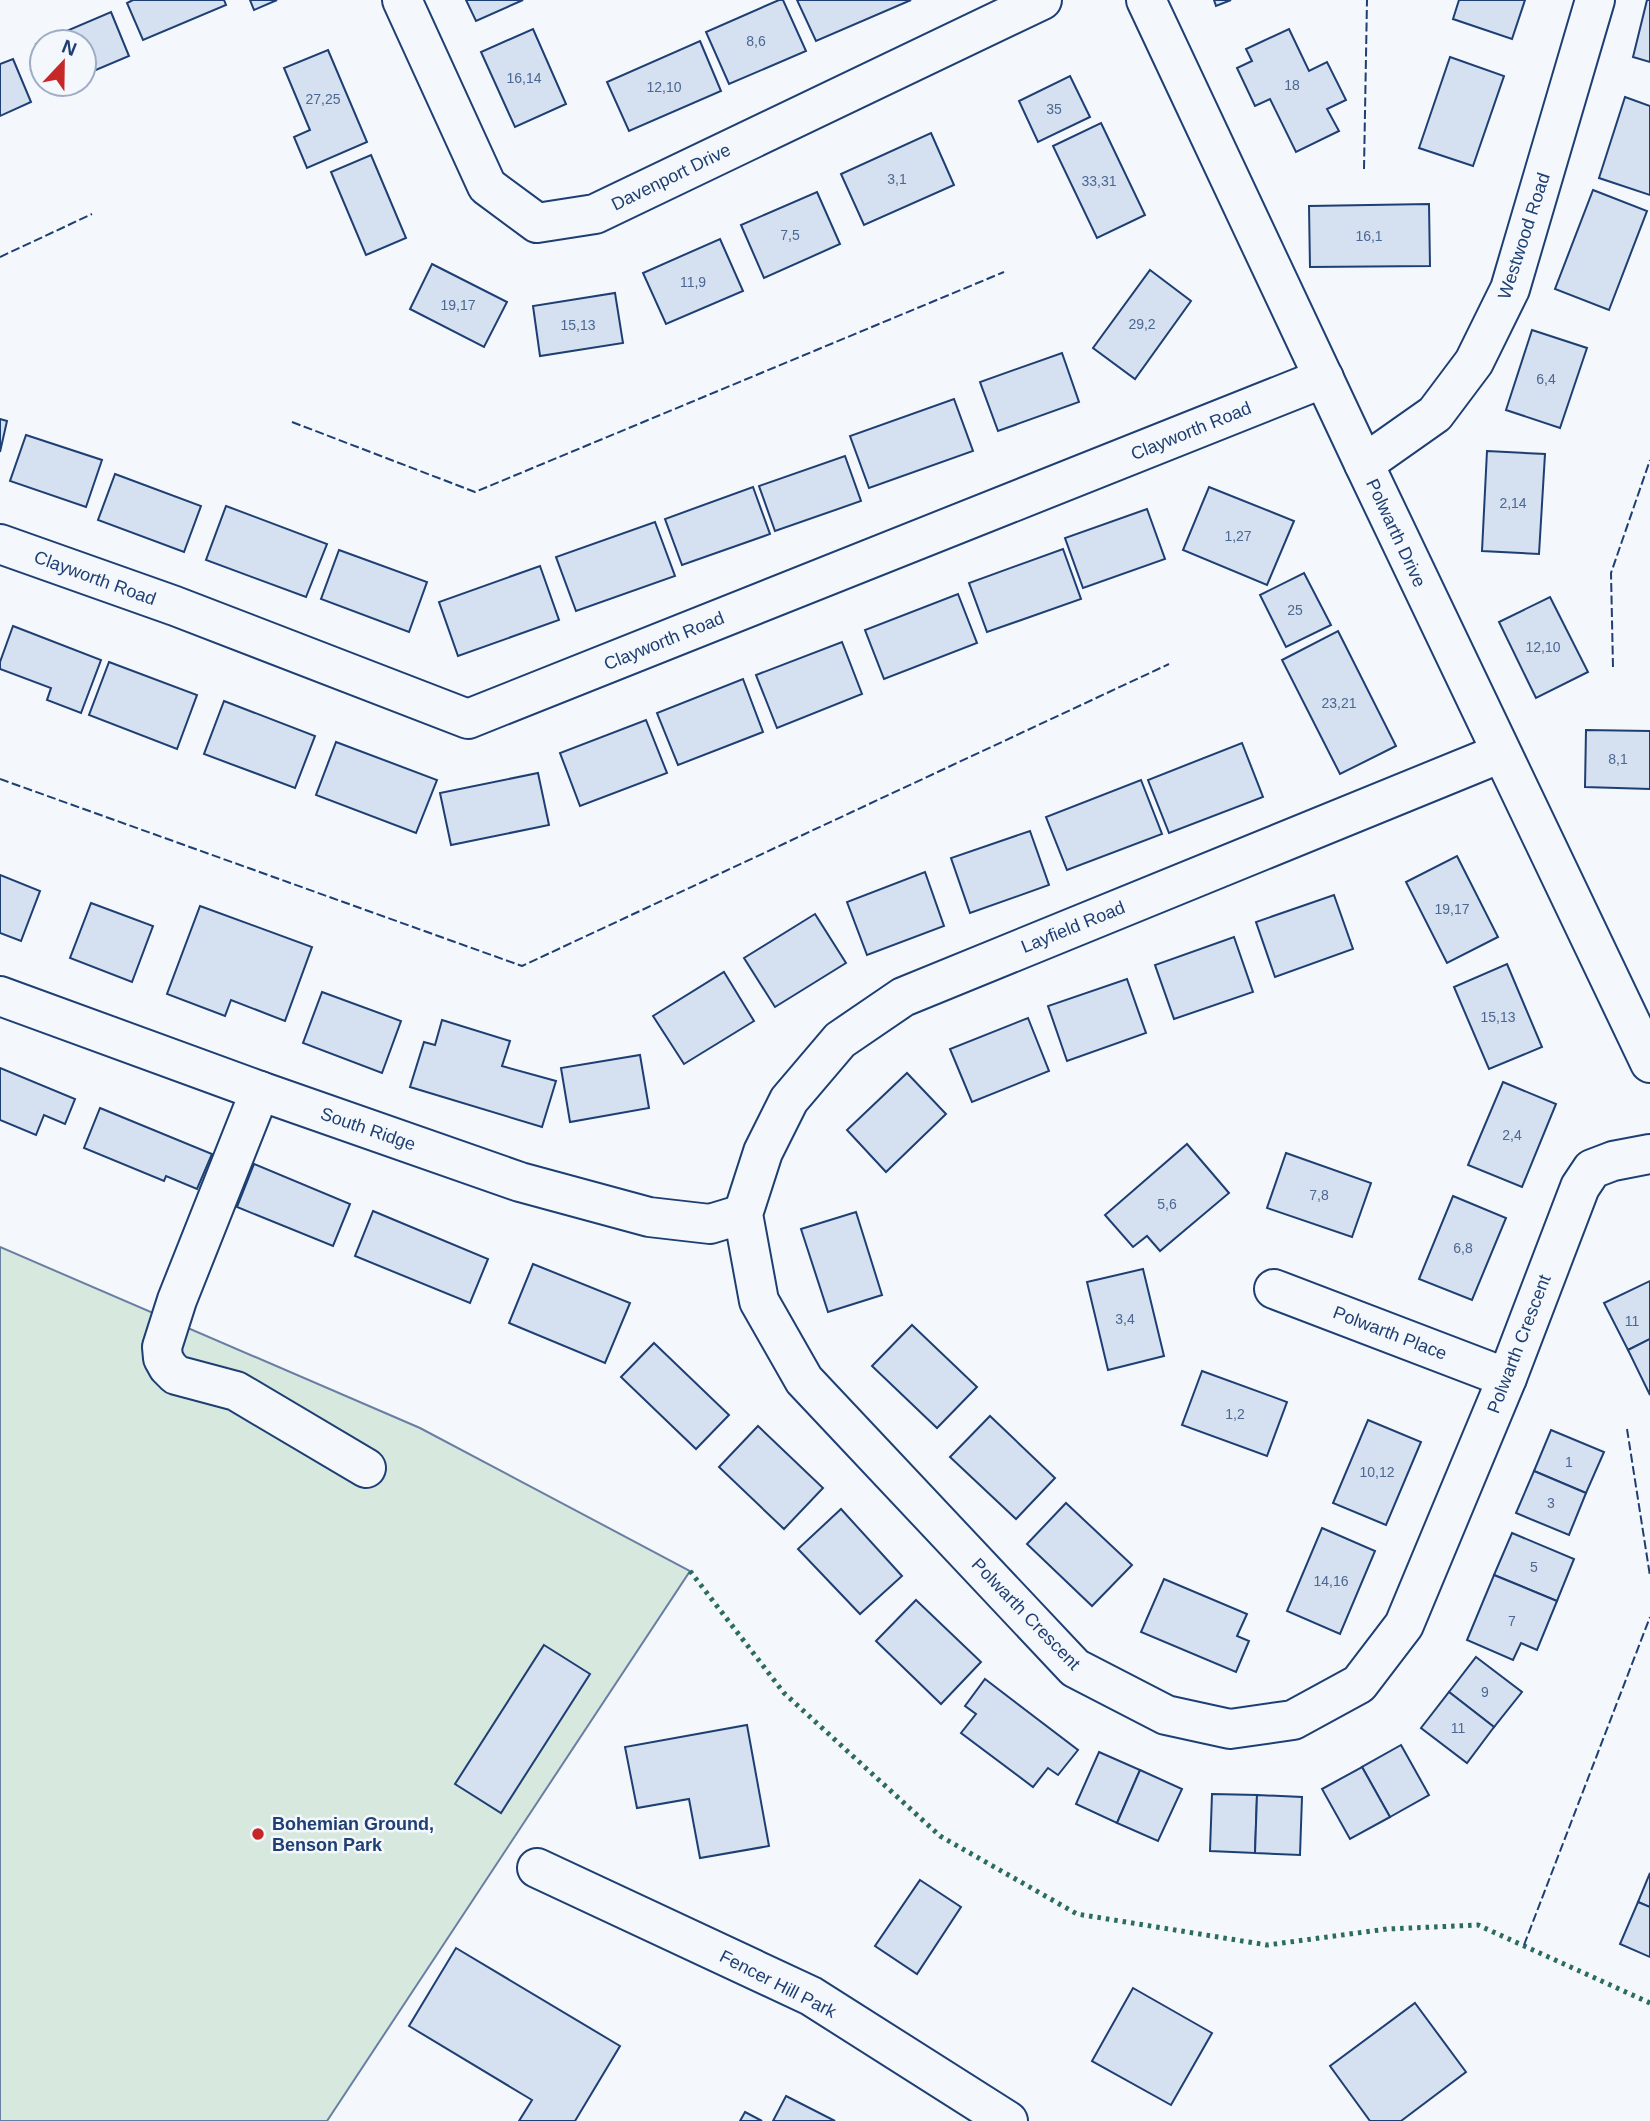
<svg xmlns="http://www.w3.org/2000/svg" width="1650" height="2121" font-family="Arial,sans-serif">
<rect width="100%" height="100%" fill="#f4f7fb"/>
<path fill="#d7e8df" stroke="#687fa3" stroke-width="2" d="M0,1247L420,1428L690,1571L327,2121H0Z"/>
<g fill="#d5e0f0" stroke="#1d3f73" stroke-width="2">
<path d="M133,0H224L226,5L143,40L127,3Z"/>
<path d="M250,0H277L254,10Z"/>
<path d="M466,0H523L476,21Z"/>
<path d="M779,0H783L806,51L729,84L706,32Z"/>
<path d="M797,0H911L816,41Z"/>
<path d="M1214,0H1231L1216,6Z"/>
<path d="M1459,0H1525L1512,39L1453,19Z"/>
<path d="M1647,0H1650V62L1633,57Z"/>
<path d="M111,12L129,56L84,75V42H42V59L36,44Z"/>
<path d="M533,29L566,104L515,127L481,52Z"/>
<path d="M1289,29L1309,71L1327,62L1346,100L1327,109L1339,131L1296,152L1270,99L1255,106L1237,68L1252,61L1246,49Z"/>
<path d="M700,41L721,91L629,131L607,82Z"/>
<path d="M328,50L367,142L307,168L294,137L310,130L284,68Z"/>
<path d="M1450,57L1504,76L1473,166L1419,148Z"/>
<path d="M13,59L31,102L0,116V64Z"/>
<path d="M1070,76L1090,117L1038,142L1019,101Z"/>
<path d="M1625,97L1650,106V195L1599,178Z"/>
<path d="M1101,123L1145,215L1097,238L1053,146Z"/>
<path d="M931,133L954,185L864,225L841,174Z"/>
<path d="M371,155L406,238L366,255L331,172Z"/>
<path d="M1593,190L1647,211L1609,310L1555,289Z"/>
<path d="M817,192L840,244L764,278L741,225Z"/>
<path d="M1429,204L1430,266L1310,267L1309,206Z"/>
<path d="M720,239L743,291L666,324L643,273Z"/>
<path d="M432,264L507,302L484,347L410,309Z"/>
<path d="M1150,270L1191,301L1135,379L1093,348Z"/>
<path d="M615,293L623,343L540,356L533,306Z"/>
<path d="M1532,330L1587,348L1560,428L1506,410Z"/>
<path d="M1062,353L1079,402L998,431L980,382Z"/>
<path d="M954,399L973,451L869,488L850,436Z"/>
<path d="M0,419L7,421L0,452Z"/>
<path d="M26,435L102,460L86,507L10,481Z"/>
<path d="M1487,451L1545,454L1539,554L1482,551Z"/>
<path d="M845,456L861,501L775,531L759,486Z"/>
<path d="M115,474L201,506L184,552L98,520Z"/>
<path d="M753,487L770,534L682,565L665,519Z"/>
<path d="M1209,487L1294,521L1267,585L1183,550Z"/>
<path d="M226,506L327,544L306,597L206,560Z"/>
<path d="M1147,509L1165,559L1083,588L1065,538Z"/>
<path d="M655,522L675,576L576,611L556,557Z"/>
<path d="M1063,549L1081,599L987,632L969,583Z"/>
<path d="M339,550L427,582L409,632L321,599Z"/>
<path d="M540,566L559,620L458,656L439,602Z"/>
<path d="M1304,573L1331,625L1286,647L1260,595Z"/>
<path d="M958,594L977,643L884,679L865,630Z"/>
<path d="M1550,597L1588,672L1536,698L1499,622Z"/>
<path d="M13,626L101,660L81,713L47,700L51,688L0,669V662Z"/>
<path d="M1338,631L1396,746L1340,774L1282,660Z"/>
<path d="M842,642L862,694L777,728L756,675Z"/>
<path d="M109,662L197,695L177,749L89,715Z"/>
<path d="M743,679L763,732L678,765L657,713Z"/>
<path d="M224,701L315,736L295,788L204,754Z"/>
<path d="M646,720L667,773L580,806L560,753Z"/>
<path d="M1586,730L1650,731V789L1585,787Z"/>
<path d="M336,742L437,780L416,833L316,795Z"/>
<path d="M1242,743L1263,797L1169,833L1148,780Z"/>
<path d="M538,773L549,825L451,845L440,793Z"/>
<path d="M1141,780L1162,834L1067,870L1046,817Z"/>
<path d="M1030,831L1049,885L970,913L951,858Z"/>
<path d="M1457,856L1498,937L1447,963L1406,882Z"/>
<path d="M925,872L944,926L867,955L847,902Z"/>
<path d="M0,875L40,891L21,941L0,933Z"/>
<path d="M1334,895L1353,949L1275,977L1256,922Z"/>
<path d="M91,903L153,926L132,982L70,958Z"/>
<path d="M200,906L312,947L285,1021L231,1000L225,1016L167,994Z"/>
<path d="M815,914L846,963L775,1007L744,958Z"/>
<path d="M1234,937L1253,992L1174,1019L1155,965Z"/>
<path d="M1507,964L1542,1047L1489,1069L1454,987Z"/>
<path d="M724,972L754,1021L684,1064L653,1016Z"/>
<path d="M1127,979L1146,1033L1067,1061L1048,1006Z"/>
<path d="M322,992L401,1021L382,1073L303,1043Z"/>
<path d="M1028,1018L1049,1071L972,1102L950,1049Z"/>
<path d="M442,1020L510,1041L502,1066L556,1081L542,1127L410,1087L424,1042L435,1045Z"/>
<path d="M640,1055L649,1108L570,1122L561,1068Z"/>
<path d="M0,1068L75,1099L65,1124L44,1115L36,1135L0,1120Z"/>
<path d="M907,1073L946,1114L886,1172L847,1130Z"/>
<path d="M1503,1082L1556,1104L1522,1187L1468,1165Z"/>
<path d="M100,1108L212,1154L197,1189L166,1176L164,1181L84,1148Z"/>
<path d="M1187,1144L1229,1193L1160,1251L1147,1236L1133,1247L1105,1215Z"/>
<path d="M1286,1153L1371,1183L1352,1237L1267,1208Z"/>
<path d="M254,1164L350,1204L333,1246L237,1207Z"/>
<path d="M1453,1196L1506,1218L1472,1300L1419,1279Z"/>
<path d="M373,1211L488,1259L470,1303L355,1256Z"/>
<path d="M856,1212L882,1295L828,1312L801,1229Z"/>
<path d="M533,1264L630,1303L605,1363L509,1323Z"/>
<path d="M1143,1269L1164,1356L1108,1370L1087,1282Z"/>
<path d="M1650,1281V1339L1628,1350L1604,1303Z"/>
<path d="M912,1325L977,1387L937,1428L872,1366Z"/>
<path d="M1650,1339V1395L1628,1350Z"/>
<path d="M654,1343L729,1415L696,1449L621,1377Z"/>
<path d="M1202,1371L1287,1402L1267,1456L1182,1425Z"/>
<path d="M990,1416L1055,1478L1016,1519L950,1457Z"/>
<path d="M1368,1420L1421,1442L1386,1525L1333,1503Z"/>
<path d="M758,1426L823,1488L784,1529L719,1467Z"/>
<path d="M1551,1430L1604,1452L1586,1493L1534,1471Z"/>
<path d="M1534,1471L1586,1493L1569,1535L1516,1513Z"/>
<path d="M1066,1503L1132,1565L1092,1606L1027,1544Z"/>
<path d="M841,1509L902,1576L860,1614L798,1549Z"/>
<path d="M1322,1528L1375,1551L1340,1634L1287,1611Z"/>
<path d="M1512,1533L1574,1559L1557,1601L1494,1575Z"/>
<path d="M1494,1575L1557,1601L1537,1650L1521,1643L1513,1660L1467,1640Z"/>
<path d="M1164,1579L1247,1614L1237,1636L1249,1641L1236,1672L1141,1632Z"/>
<path d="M916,1600L981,1662L941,1704L876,1641Z"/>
<path d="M544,1645L590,1674L501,1813L455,1784Z"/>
<path d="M1476,1657L1522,1692L1494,1727L1449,1692Z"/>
<path d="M985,1679L1078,1750L1058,1775L1048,1768L1033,1787L961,1733L976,1714L965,1706Z"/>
<path d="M1449,1692L1494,1727L1467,1763L1421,1728Z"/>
<path d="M747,1725L769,1846L700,1858L689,1799L637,1808L625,1747Z"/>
<path d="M1401,1745L1429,1795L1390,1817L1362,1767Z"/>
<path d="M1099,1752L1140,1770L1117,1823L1076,1804Z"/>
<path d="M1362,1767L1390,1817L1350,1839L1322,1789Z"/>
<path d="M1140,1770L1182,1789L1158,1841L1117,1823Z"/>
<path d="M1212,1794L1257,1795L1255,1853L1210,1851Z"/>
<path d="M1257,1795L1302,1797L1300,1855L1255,1853Z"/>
<path d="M1650,1873V1907L1638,1902Z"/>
<path d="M920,1880L961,1907L917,1974L875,1946Z"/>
<path d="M1638,1902L1650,1907V1957L1620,1944Z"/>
<path d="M456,1948L620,2046L575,2121H519L532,2100L409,2026Z"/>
<path d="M1133,1988L1212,2033L1171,2105L1092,2061Z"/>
<path d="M1415,2003L1466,2072L1401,2121H1370L1330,2066Z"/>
<path d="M786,2096L835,2121H773Z"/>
<path d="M745,2112L762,2121H740Z"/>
</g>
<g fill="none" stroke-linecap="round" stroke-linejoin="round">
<defs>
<g id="minor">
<path d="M402,0L487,186L537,223L595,214L1042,0"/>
<path d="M1146,0L1364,464L1650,1063"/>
<path d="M1364,464L1435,414L1474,362L1510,289L1595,0"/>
<path d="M0,544L175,606L468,719L1324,378"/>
<path d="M1501,753L903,997L840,1040L789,1100L763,1152L743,1214L759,1301L804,1380L1075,1668L1166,1715L1230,1729L1293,1720L1359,1684L1404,1625L1507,1378L1580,1187L1592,1169L1613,1161L1650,1154"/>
<path d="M0,996L260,1091L520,1182L649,1217L710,1224L743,1214"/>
<path d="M260,1091L177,1300L162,1347L163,1358L168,1367L176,1375L236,1391L366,1468"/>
<path d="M1274,1289L1507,1378"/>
<path d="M537,1868L811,1996L1008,2121"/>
</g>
</defs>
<use href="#minor" stroke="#1d3f73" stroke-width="42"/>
<use href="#minor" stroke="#f4f7fb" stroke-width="38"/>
<path stroke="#2c6c60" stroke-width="5" stroke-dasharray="3.5 5" stroke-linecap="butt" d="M690,1571L784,1693L940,1836L1077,1914L1267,1945L1387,1929L1478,1925L1650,2003"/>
<g stroke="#1d3f73" stroke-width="2" stroke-dasharray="9 3.5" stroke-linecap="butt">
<path d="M1364,169L1367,0"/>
<path d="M0,257L92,214"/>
<path d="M292,422L475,492L1004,272"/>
<path d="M1613,667L1611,573L1650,460"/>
<path d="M0,779L522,966L1169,664"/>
<path d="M1627,1429L1650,1576"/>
<path d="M1524,1945L1650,1617"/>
</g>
</g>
<circle fill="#c62828" stroke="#f4f7fb" stroke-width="2.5" cx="258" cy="1834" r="7"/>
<g text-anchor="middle" stroke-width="5" stroke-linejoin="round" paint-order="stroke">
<g font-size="14" fill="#4b6792">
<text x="756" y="46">8,6</text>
<text x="524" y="83">16,14</text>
<text x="1292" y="90">18</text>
<text x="664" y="92">12,10</text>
<text x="323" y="104">27,25</text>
<text x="1054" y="114">35</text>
<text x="897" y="184">3,1</text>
<text x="1099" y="186">33,31</text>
<text x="790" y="240">7,5</text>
<text x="1369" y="241">16,1</text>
<text x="693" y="287">11,9</text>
<text x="458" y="310">19,17</text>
<text x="1142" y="329">29,2</text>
<text x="578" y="330">15,13</text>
<text x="1546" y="384">6,4</text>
<text x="1513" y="508">2,14</text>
<text x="1238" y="541">1,27</text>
<text x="1295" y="615">25</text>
<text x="1543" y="652">12,10</text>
<text x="1339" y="708">23,21</text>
<text x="1618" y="764">8,1</text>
<text x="1452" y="914">19,17</text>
<text x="1498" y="1022">15,13</text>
<text x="1512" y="1140">2,4</text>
<text x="1319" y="1200">7,8</text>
<text x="1167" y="1209">5,6</text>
<text x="1463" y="1253">6,8</text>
<text x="1125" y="1324">3,4</text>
<text x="1632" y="1326">11</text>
<text x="1235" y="1419">1,2</text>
<text x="1569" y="1467">1</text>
<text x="1377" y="1477">10,12</text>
<text x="1551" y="1508">3</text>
<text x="1534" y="1572">5</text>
<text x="1331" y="1586">14,16</text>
<text x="1512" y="1626">7</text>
<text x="1485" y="1697">9</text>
<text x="1458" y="1733">11</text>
</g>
<g font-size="18" fill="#1d3f73" stroke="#f4f7fb">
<text transform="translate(671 177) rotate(-26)" y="6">Davenport Drive</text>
<text transform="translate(1524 236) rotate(-72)" y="6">Westwood Road</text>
<text transform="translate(1191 431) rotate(-22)" y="6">Clayworth Road</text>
<text transform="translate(1396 533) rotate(65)" y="6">Polwarth Drive</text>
<text transform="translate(95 578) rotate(20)" y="6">Clayworth Road</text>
<text transform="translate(664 641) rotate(-22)" y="6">Clayworth Road</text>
<text transform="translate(1073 927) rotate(-22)" y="6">Layfield Road</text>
<text transform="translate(368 1129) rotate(19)" y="6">South Ridge</text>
<text transform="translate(1390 1333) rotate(21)" y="6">Polwarth Place</text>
<text transform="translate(1519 1344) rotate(-69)" y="6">Polwarth Crescent</text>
<text transform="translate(1026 1614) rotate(46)" y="6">Polwarth Crescent</text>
<text transform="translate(778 1984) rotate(27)" y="6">Fencer Hill Park</text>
</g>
<g font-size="18" font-weight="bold" fill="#1d3f73" stroke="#f4f7fb" text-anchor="start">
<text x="272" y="1830">Bohemian Ground,<tspan x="272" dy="21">Benson Park</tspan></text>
</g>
</g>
<g transform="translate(63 63) rotate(22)"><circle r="33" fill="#f4f7fb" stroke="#9eadc5" stroke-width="2"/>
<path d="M0-5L12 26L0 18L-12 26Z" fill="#c62828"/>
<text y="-10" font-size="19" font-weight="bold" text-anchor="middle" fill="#1d3f73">N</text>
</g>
</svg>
